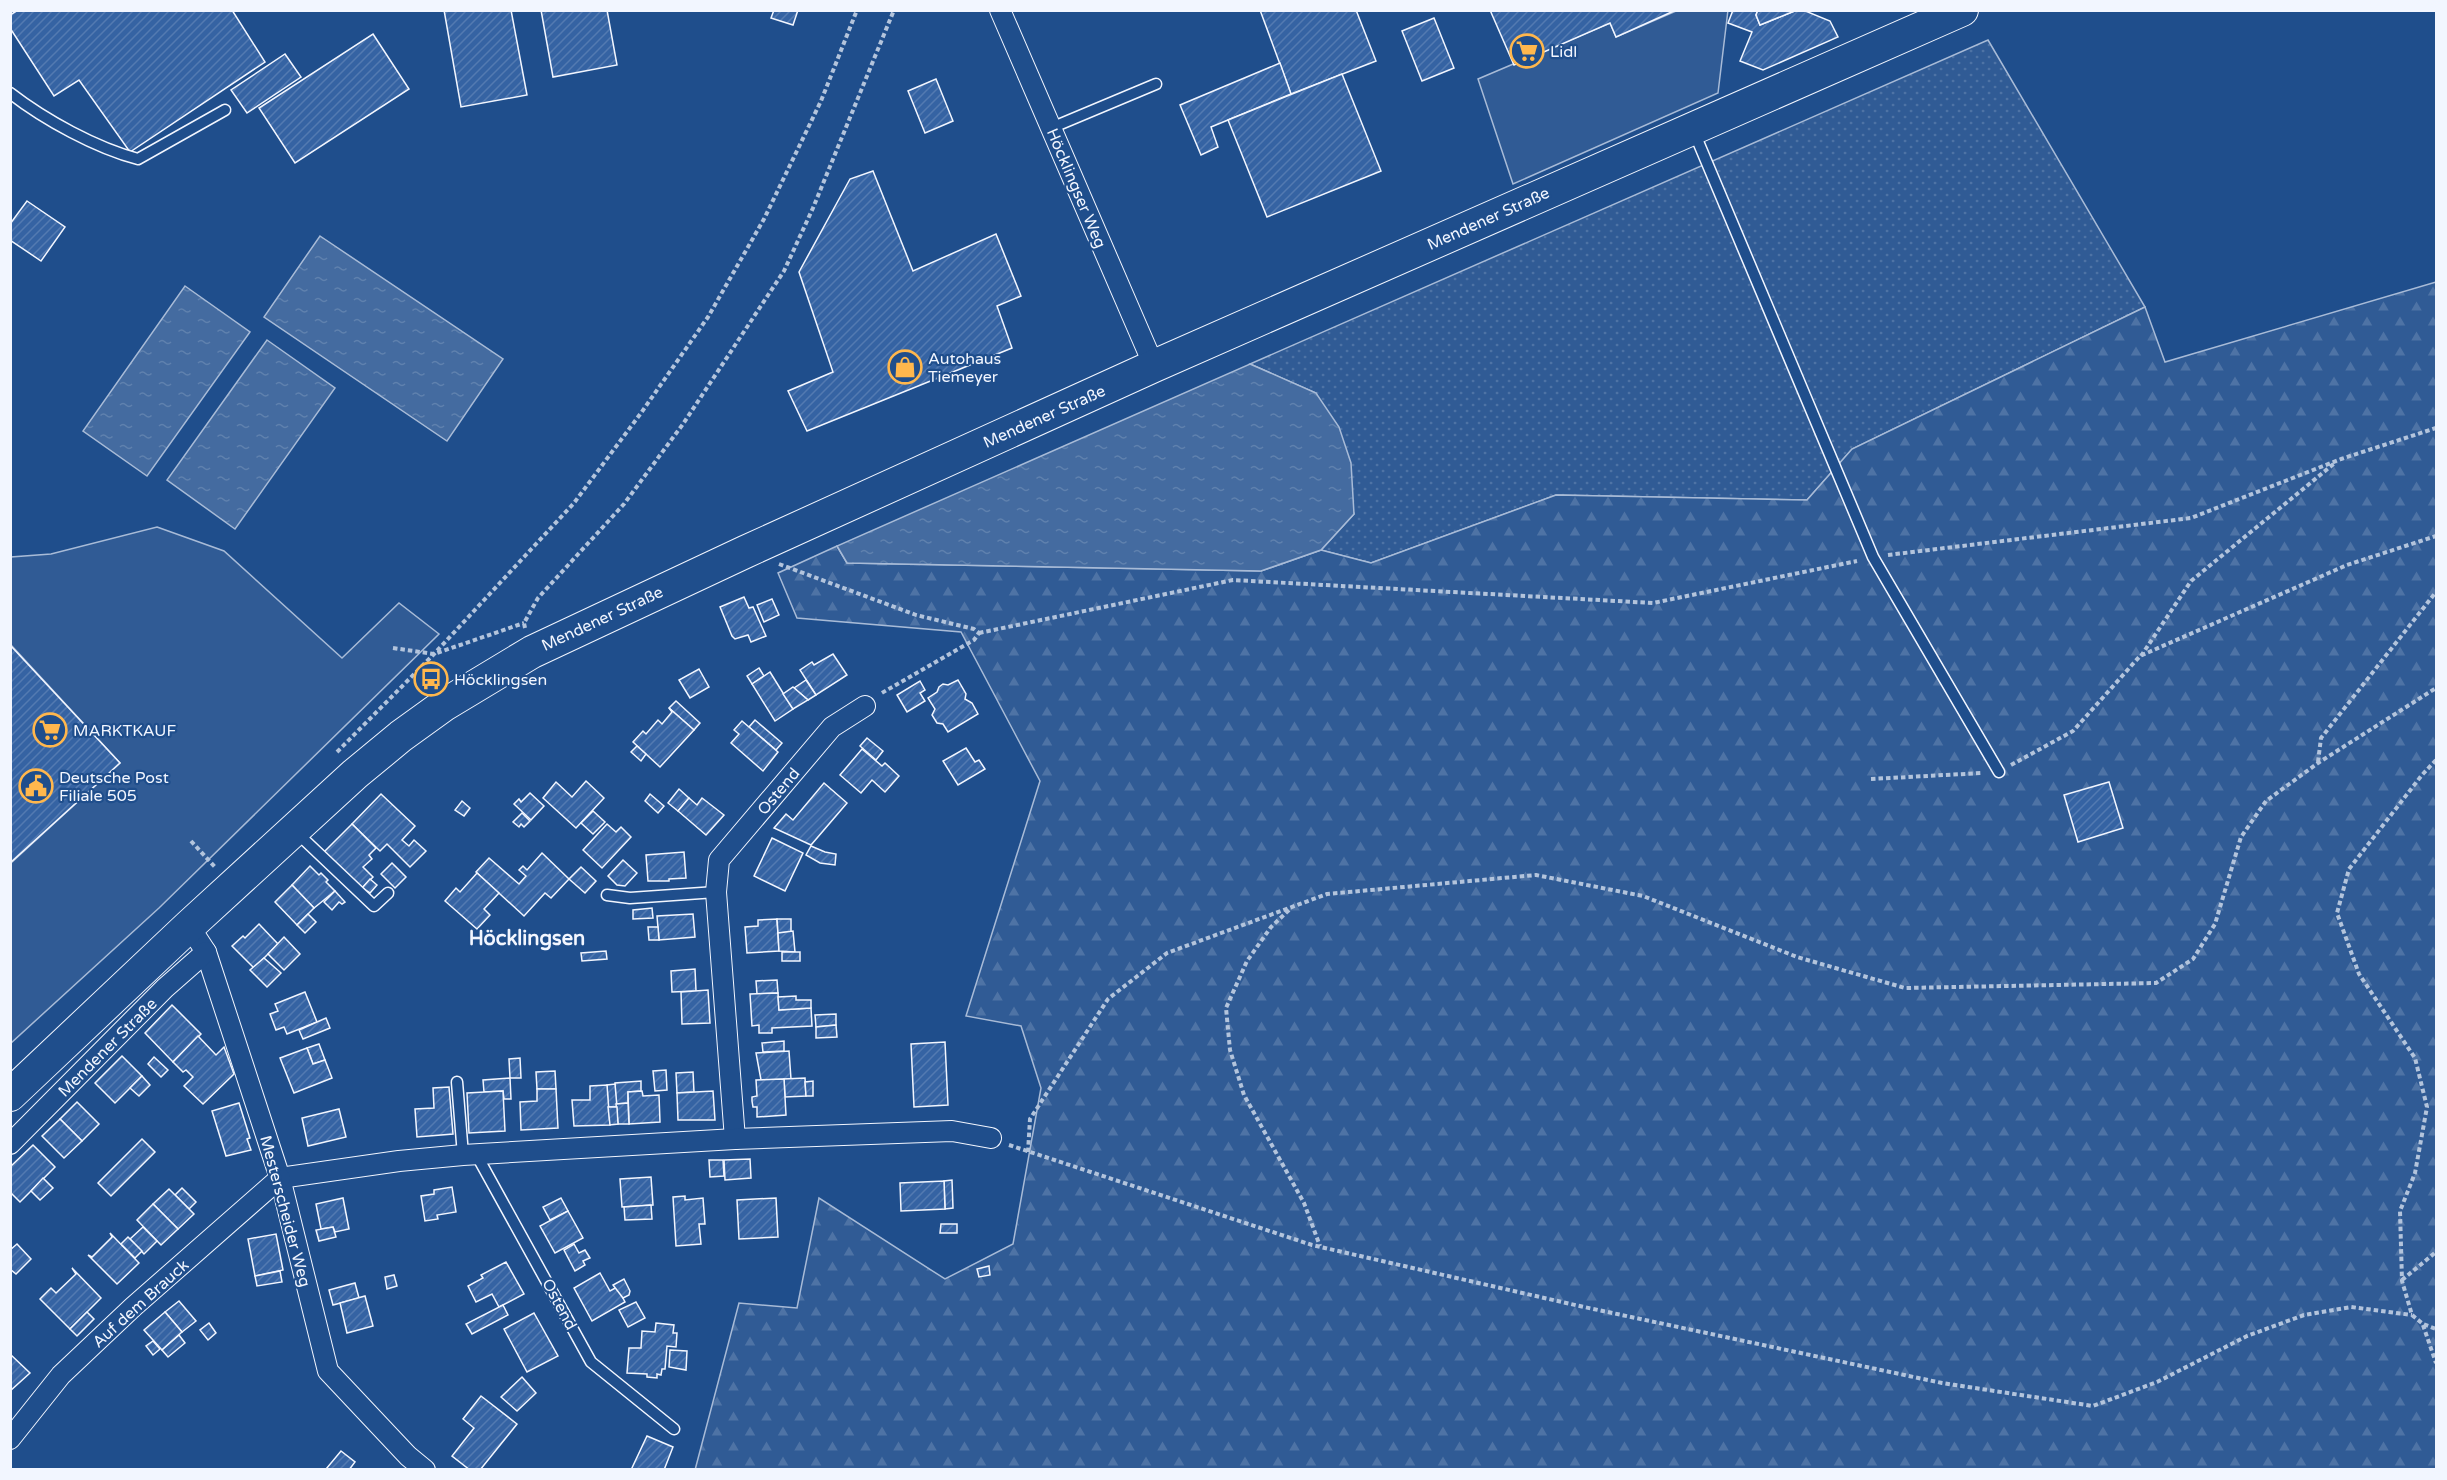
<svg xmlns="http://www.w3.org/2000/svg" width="2447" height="1480" font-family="'Varela Round',sans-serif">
<defs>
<pattern id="grass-dots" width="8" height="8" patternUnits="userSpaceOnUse" patternTransform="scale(1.5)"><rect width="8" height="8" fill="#305b95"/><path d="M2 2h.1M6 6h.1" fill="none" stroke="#4e73a5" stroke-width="1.8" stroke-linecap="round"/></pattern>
<pattern id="forest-firs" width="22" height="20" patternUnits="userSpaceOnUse" patternTransform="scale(1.5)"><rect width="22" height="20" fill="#305b95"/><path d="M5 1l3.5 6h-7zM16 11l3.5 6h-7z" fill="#4e73a5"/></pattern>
<pattern id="water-ripples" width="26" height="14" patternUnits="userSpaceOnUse" patternTransform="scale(1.5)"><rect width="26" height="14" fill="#446ba0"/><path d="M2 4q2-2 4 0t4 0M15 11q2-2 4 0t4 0" fill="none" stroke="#5f81ae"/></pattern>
<pattern id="building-hatch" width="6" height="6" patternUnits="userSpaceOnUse" patternTransform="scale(1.5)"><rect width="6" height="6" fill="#3563a3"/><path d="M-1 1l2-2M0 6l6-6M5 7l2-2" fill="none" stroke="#537ab1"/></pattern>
</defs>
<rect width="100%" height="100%" fill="#1f4e8c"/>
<path fill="url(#grass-dots)" stroke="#a8bbd7" stroke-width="1.5" d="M1988,40L2145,307L1852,449L1807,500L1556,495L1371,563L1321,550L1354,514L1316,393L1250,364Z"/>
<path fill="url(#forest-firs)" stroke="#a8bbd7" stroke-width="1.5" d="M2436,282V1469L695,1470L739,1303L797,1308L819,1198L945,1279L1013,1244L1041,1088L1021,1026L966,1016L1040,781L961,632L797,618L778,573L837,546L847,563L1261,571L1321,550L1371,563L1556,495L1807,500L1852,449L2145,307L2165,362Z"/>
<g fill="#305b95" stroke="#a8bbd7" stroke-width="1.5">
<path d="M1728,10L1718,93L1513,184L1478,79L1610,23L1616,37L1676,11Z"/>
<path d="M157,527L224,551L342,658L399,603L439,634L159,908L11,1043V863L120,763L11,645V557L51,554Z"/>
</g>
<g fill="url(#water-ripples)" stroke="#a8bbd7" stroke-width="1.5">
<path d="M320,236L503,359L447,441L264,317Z"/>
<path d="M185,286L250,332L147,476L83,431Z"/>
<path d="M267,340L335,388L235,529L167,480Z"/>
<path d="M1250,364L1316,393L1339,427L1351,463L1354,514L1321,550L1261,571L847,563L837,546Z"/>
</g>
<g fill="url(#building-hatch)" stroke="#f2f6ff" stroke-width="1.5">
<path d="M18,10H232L265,62L130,152L79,80L54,96L10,28V15Z"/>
<path d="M444,10H511L527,95L461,107Z"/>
<path d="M541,10H607L617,65L553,77Z"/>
<path d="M774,10H798L793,25L771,18Z"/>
<path d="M1260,10H1356L1376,61L1291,94Z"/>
<path d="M1490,10H1676L1616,37L1610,23L1514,65Z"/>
<path d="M1733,10H1758L1756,15L1760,25L1797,10H1803L1830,21L1838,37L1763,70L1740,61L1752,32L1728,23Z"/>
<path d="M1758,10H1797L1760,25L1756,15Z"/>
<path d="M1434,18L1454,68L1422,81L1402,31Z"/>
<path d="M373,34L409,89L295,163L259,108Z"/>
<path d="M285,54L301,77L247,113L231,90Z"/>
<path d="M1280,63L1291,94L1211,127L1218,147L1201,155L1180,105Z"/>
<path d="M1342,74L1381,171L1267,217L1228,120Z"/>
<path d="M936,79L953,121L925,133L908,91Z"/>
<path d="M873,171L913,271L996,234L1021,296L997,306L1012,348L807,431L788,391L833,372L799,272L850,179Z"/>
<path d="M27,201L65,227L41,261L10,240V224Z"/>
<path d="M744,597L749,608L753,607L766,636L751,642L748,635L735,639L732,636L720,607Z"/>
<path d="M772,599L779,615L764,622L757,605Z"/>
<path d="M10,645L120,763L10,863Z"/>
<path d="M833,654L847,675L816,695L800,670L812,662L814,665Z"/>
<path d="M759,668L764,676L752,684L747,676Z"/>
<path d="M699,669L709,687L690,698L679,680Z"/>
<path d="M770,672L793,709L775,721L752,684Z"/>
<path d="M806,680L816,695L808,700L794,688Z"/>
<path d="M958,680L966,694L965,699L972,703L978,714L948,732L943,724L937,723L932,715L935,709L928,698L937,692L939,687L943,684L948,685Z"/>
<path d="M920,681L925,690L920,693L925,701L907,712L897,695Z"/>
<path d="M793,687L808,700L793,709L783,694Z"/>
<path d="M676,701L700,723L694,730L669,708Z"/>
<path d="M669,708L694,730L660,767L633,742L643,731L646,734L658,720L662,724L672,712Z"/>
<path d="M755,720L782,743L776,750L749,727Z"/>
<path d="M742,721L778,752L763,771L731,743L739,734L734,730Z"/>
<path d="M867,738L883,751L876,760L860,746Z"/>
<path d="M637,746L646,754L641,761L631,752Z"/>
<path d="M966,748L975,762L979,760L985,769L958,785L943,761Z"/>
<path d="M862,749L882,766L885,763L899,776L885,792L872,780L861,793L840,775Z"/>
<path d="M586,781L604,798L576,828L543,798L556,782L572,797Z"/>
<path d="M2109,782L2123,828L2078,842L2064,795Z"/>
<path d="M824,783L847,803L811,845L774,828L786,814L793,820Z"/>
<path d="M679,789L689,798L678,811L668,803Z"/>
<path d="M530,793L544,806L531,820L514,804L519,799L521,802Z"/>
<path d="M381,794L415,826L402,840L409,846L414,840L426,851L410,867L387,844L380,851L352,824Z"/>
<path d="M650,794L664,806L658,813L645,801Z"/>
<path d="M689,798L697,805L702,798L724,815L706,835L678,811Z"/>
<path d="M462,801L470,808L464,816L455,810Z"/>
<path d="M593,811L605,822L593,834L581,823Z"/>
<path d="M522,813L530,821L524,827L521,824L519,827L513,822Z"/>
<path d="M352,824L376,848L369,855L372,859L363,867L373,877L361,889L324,852Z"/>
<path d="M607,824L616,832L621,827L631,837L602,868L583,850Z"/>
<path d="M772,838L803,853L785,891L754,876Z"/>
<path d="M811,846L825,852L836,854L835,865L820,863L806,855Z"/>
<path d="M684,852L686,878L669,879V881H648L646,855Z"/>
<path d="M542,853L569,879L551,898L545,893L524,916L476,872L489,858L519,884L526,876L519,870L523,866L527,870Z"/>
<path d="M623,860L637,873L625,886L617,885L608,876Z"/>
<path d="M392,863L406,877L395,888L381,874Z"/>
<path d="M310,866L319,875L321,873L328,880L326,882L335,891L314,908L292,885Z"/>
<path d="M581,867L596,881L585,893L569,879Z"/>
<path d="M477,873L499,893L484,909L490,915L477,929L445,901L456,888L460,892Z"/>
<path d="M370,879L377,885L370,893L362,888Z"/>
<path d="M292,885L314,908L297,925L275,902Z"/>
<path d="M335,891L345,902L342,904L339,902L332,910L324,902Z"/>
<path d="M652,908L653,918L633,919V910Z"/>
<path d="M308,914L316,922L305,933L297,925Z"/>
<path d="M693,914L695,937L659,940L657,916Z"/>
<path d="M777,919L779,951L747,953L745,927L758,926V920Z"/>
<path d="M777,919H791V932L778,933Z"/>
<path d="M259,924L278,944L254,968L232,946L243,936L245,938Z"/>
<path d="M648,927H658L659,940H649Z"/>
<path d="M793,931L795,952L779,951L778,933Z"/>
<path d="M284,937L300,954L284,970L268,954Z"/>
<path d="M606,951L607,959L582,961L581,953Z"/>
<rect x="782" y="952" width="18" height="9"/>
<path d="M264,958L281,973L267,987L250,970Z"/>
<path d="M695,969L696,991L672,992L671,971Z"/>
<path d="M777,980L778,993L757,994L756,981Z"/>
<path d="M708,990L710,1023L682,1024L681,992Z"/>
<path d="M305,992L317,1022L287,1034L284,1027L276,1030L270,1014L278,1011L275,1004Z"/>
<path d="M778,993L779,1010L811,1008L812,1026L772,1028V1033H759V1025L752,1026L750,994Z"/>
<path d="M796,996V1000H811V1008L779,1010L778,997Z"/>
<path d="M172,1005L201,1034L173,1062L145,1033Z"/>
<path d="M836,1014V1025L816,1027L815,1015Z"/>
<path d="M326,1018L330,1028L303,1039L299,1030Z"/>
<path d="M836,1025L837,1037L816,1038V1027Z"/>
<path d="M198,1036L216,1055L224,1047L234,1074L203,1104L184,1086L193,1077L186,1070L183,1072L173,1062Z"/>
<path d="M784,1041V1051L763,1052L762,1043Z"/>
<path d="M945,1042L948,1105L914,1107L911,1044Z"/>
<path d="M319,1044L325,1060L313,1064L307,1048Z"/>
<path d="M307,1048L313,1064L325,1060L332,1078L294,1093L280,1058Z"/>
<path d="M789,1051L791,1079L761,1080L756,1053Z"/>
<path d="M122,1056L142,1076L115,1103L95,1083Z"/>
<path d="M154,1057L168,1070L161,1077L148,1064Z"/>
<path d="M520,1058L521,1078H510L509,1059Z"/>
<path d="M666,1070L667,1090L655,1091L653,1071Z"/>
<path d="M555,1071L556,1089H537L536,1072Z"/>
<path d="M693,1072L694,1092L677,1093L676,1073Z"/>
<path d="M142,1076L150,1085L139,1096L130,1088Z"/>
<path d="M510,1078L511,1099H504L503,1091L484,1092L483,1080Z"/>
<path d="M805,1078L806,1096L785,1097L784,1079Z"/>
<path d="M784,1079L786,1115L757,1117V1107H753L752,1101V1097L757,1096L756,1080Z"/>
<path d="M641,1081V1091L628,1092V1103L616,1104L615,1083Z"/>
<path d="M813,1081V1096H806L805,1082Z"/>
<path d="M615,1084L617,1107H608L607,1085Z"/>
<path d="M607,1085L610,1125L574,1126L572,1100H590V1086Z"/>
<path d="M449,1087L453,1134L417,1137L415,1109L434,1108L433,1088Z"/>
<path d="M537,1089H556L558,1128L521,1130L520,1102L537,1101Z"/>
<path d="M503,1091L505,1131L469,1133L467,1093Z"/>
<path d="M642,1091L643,1096L659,1095L660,1122L629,1124L628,1092Z"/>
<path d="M713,1091L715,1120H678L677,1093Z"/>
<path d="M77,1102L99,1124L82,1141L60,1119Z"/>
<path d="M239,1103L250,1138L247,1139L251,1150L226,1156L212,1111Z"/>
<path d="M628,1103L629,1124H618L616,1104Z"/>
<path d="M608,1107H617L618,1124L610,1125Z"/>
<path d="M339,1109L346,1137L308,1146L302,1118Z"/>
<path d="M60,1119L82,1141L64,1158L42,1136Z"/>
<path d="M142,1139L155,1152L111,1196L98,1183Z"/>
<path d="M33,1145L55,1167L20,1202L10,1192V1167Z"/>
<path d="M750,1159L751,1178L725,1180L724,1160Z"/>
<path d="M709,1160H723L724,1176L710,1177Z"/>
<path d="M651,1177L653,1205L622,1207L620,1179Z"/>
<path d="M43,1178L53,1188L40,1200L31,1191Z"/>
<path d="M952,1180L953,1208L945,1209L944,1181Z"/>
<path d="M944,1181L945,1209L901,1211L900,1183Z"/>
<path d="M452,1187L456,1212L437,1215L438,1219L425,1221L421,1196L434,1194V1190Z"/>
<path d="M182,1188L196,1202L189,1209L175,1195Z"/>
<path d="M169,1189L194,1214L178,1229L153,1204Z"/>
<path d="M685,1196V1200L703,1198L705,1224H699L701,1244L676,1246L673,1197Z"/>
<path d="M343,1198L349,1229L335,1232L333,1227L321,1229L316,1204Z"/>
<path d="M561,1198L568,1211L550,1220L543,1207Z"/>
<path d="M776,1198L778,1237L739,1239L737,1200Z"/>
<path d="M153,1204L178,1229L161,1245L137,1220Z"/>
<path d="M651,1205L652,1219L625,1220L624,1207Z"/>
<path d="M568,1211L583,1238L555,1253L540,1226Z"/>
<path d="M941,1224H957V1233H940Z"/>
<path d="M143,1227L157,1241L144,1254L130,1239Z"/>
<path d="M333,1227L336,1237L319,1241L316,1230Z"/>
<path d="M110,1233L139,1263L117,1284L88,1255L92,1257L112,1237Z"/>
<path d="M276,1234L283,1270L255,1276L248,1239Z"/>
<path d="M128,1237L142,1251L135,1258L121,1244Z"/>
<path d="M17,1244L31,1259L16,1274L10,1269V1250Z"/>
<path d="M574,1244L579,1253L585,1250L590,1258L583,1261L585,1265L575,1271L564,1250Z"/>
<path d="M506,1262L524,1294L499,1307L492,1294L476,1302L468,1286L483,1278L481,1275Z"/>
<path d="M989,1266L990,1275L979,1277L977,1269Z"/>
<path d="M72,1268L101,1298L70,1329L40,1299L51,1288L56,1293L76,1274Z"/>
<path d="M280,1271L282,1282L257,1286L255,1276Z"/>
<path d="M600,1273L610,1291L617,1287L625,1302L592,1321L574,1288Z"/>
<path d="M394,1275L397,1286L387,1289L385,1277Z"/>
<path d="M624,1279L630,1291L629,1295L623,1298L613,1285Z"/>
<path d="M355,1283L359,1298L333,1305L329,1290Z"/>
<path d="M365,1296L373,1326L347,1333L340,1303Z"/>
<path d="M179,1301L196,1321L182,1332L165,1312Z"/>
<path d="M636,1302L645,1318L628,1327L619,1310Z"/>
<path d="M503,1305L508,1315L472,1334L466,1324Z"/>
<path d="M87,1312L94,1319L77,1336L70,1329Z"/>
<path d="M165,1312L182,1332L162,1350L144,1330Z"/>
<path d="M534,1313L558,1356L527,1372L504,1329Z"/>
<path d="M209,1323L216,1333L208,1340L200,1330Z"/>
<path d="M656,1323L674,1325L673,1333H677L676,1347L667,1346L665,1369H662L661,1375L657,1374V1378L647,1377V1374L627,1373L629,1348H641L642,1331L655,1332Z"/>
<path d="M179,1335L185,1343L168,1357L162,1350Z"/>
<path d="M153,1341L160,1349L153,1355L146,1346Z"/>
<path d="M670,1350L687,1351L686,1370L669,1367Z"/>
<path d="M10,1354L30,1373L10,1391Z"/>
<path d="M522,1377L536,1393L517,1411L501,1397Z"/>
<path d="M481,1396L517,1424L480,1470H470L452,1456L474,1428L463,1419Z"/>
<path d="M647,1436L673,1447L664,1470H631Z"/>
<path d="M341,1451L355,1462L349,1470L326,1469Z"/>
</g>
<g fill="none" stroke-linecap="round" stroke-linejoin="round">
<defs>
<g id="lane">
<path d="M10,93C45,120 96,148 138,159L225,110"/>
<path d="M1051,128L1156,84"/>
<path d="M1694,132L1873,557L1999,772"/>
<path d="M296,832L374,906L388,893"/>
<path d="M607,895L630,898L716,892"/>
<path d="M457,1082L463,1155"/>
<path d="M476,1154L591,1362L674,1429"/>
</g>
<g id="street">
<path d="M1000,10L1154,366"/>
<path d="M189,926L206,952L280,1178L328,1371L408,1456L425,1470"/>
<path d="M735,1139L716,892L719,860L832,727L865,706"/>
<path d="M10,1144L165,988L206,952"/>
<path d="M280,1178L399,1161L463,1155L735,1139L952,1131L991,1138"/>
<path d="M10,1439L61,1375L133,1307L280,1178"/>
</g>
<path id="primary" d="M10,1095L189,926L355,774L401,736L444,705L532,652L745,552L1154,366L1962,10"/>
</defs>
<use href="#lane" stroke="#f2f6ff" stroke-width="13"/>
<use href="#street" stroke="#f2f6ff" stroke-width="22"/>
<use href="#primary" stroke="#f2f6ff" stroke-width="34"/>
<g stroke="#b3c4dc" stroke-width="4" stroke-dasharray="4.5 3" stroke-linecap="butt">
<path d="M1888,555L2191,518L2341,459L2436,428"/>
<path d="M779,564L916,615L974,629L979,633L974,640L880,694"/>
<path d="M525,628L524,623L538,598L624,504L683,424L784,271L813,208L894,10"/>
<path d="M979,633L1233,580L1653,603L1857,561"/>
<path d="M393,648L434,654L524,623"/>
<path d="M2141,656L2191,581L2336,462"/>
<path d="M337,752L434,654L574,503L641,413L708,317L764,219L821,101L857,10"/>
<path d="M2436,760L2422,775L2349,869L2337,913L2359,974L2415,1058L2427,1107L2415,1173L2400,1211L2402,1281L2412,1315L2423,1324L2436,1329"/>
<path d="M2318,762L2321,738L2436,592"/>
<path d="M2011,765L2073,731L2140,656L2347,565L2436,536"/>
<path d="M1871,779L1982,773"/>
<path d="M191,841L215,867"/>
<path d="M1289,910L1271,927L1247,961L1226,1008L1230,1050L1244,1095L1304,1203L1320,1246"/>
<path d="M1009,1145L1312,1245L1584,1307L1942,1383L2093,1406L2157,1382L2247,1336L2304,1315L2351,1307L2412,1315"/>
<path d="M1028,1152L1030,1119L1108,999L1167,953L1327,894L1536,875L1643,896L1797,957L1905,988L2156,983L2193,959L2215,924L2241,837L2266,801L2318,763L2436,688"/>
<path d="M2402,1280L2436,1252"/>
<path d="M2423,1325L2436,1363"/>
</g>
<use href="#lane" stroke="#1f4e8c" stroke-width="10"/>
<use href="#street" stroke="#1f4e8c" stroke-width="20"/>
<use href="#primary" stroke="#1f4e8c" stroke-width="32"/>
</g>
<defs>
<symbol id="supermarket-ring" viewBox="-11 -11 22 22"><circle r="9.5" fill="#1f4e8c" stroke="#ffb74d" stroke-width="1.5"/><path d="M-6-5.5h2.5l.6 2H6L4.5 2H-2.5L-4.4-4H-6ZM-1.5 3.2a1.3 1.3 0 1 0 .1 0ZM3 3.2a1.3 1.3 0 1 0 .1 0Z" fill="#ffb74d"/></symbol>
<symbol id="shop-ring" viewBox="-11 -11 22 22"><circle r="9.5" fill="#1f4e8c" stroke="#ffb74d" stroke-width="1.5"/><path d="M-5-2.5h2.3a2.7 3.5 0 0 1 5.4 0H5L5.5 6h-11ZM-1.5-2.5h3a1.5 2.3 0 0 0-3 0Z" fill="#ffb74d"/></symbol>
<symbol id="bus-ring" viewBox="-11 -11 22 22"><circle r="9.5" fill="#1f4e8c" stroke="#ffb74d" stroke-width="1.5"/><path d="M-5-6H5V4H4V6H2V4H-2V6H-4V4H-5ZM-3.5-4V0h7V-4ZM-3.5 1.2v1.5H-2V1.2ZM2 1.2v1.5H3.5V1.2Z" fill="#ffb74d"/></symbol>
<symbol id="civic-ring" viewBox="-11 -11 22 22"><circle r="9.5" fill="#1f4e8c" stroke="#ffb74d" stroke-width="1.5"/><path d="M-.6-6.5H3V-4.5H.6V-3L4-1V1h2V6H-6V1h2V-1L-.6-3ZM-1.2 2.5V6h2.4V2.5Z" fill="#ffb74d"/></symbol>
</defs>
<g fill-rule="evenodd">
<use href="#supermarket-ring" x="1508" y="32" width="38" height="38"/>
<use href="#shop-ring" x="886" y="348" width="38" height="38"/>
<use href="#bus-ring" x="412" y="660" width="38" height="38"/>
<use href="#supermarket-ring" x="31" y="711" width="38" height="38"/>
<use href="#civic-ring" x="17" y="767" width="38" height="38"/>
</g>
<g text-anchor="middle" stroke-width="4.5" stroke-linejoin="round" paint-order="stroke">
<g font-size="16" fill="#f2f6ff" stroke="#1f4e8c" text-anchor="start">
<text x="1550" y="57">Lidl</text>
<text x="928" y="364">Autohaus<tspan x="928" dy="18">Tiemeyer</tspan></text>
<text x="454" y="685">Höcklingsen</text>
<text x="73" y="736">MARKTKAUF</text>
<text x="59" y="783">Deutsche Post<tspan x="59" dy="18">Filiale 505</tspan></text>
</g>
<g font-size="16" fill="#f2f6ff" stroke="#1f4e8c">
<text transform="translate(1077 188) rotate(67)" y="6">Höcklingser Weg</text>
<text transform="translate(1488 218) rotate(-24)" y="6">Mendener Straße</text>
<text transform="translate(1044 416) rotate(-24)" y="6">Mendener Straße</text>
<text transform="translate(602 618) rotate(-25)" y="6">Mendener Straße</text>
<text transform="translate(778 791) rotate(-50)" y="6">Ostend</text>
<text transform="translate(107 1047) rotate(-45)" y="6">Mendener Straße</text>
<text transform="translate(286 1211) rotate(75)" y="6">Mesterscheider Weg</text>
<text transform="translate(140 1303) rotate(-42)" y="6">Auf dem Brauck</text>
<text transform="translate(560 1304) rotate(62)" y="6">Ostend</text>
</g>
<g font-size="20" font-weight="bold" fill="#f2f6ff" stroke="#1f4e8c">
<text x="527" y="945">Höcklingsen</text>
</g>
</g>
<rect width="2447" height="1480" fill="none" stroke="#f2f6ff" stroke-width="24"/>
</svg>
